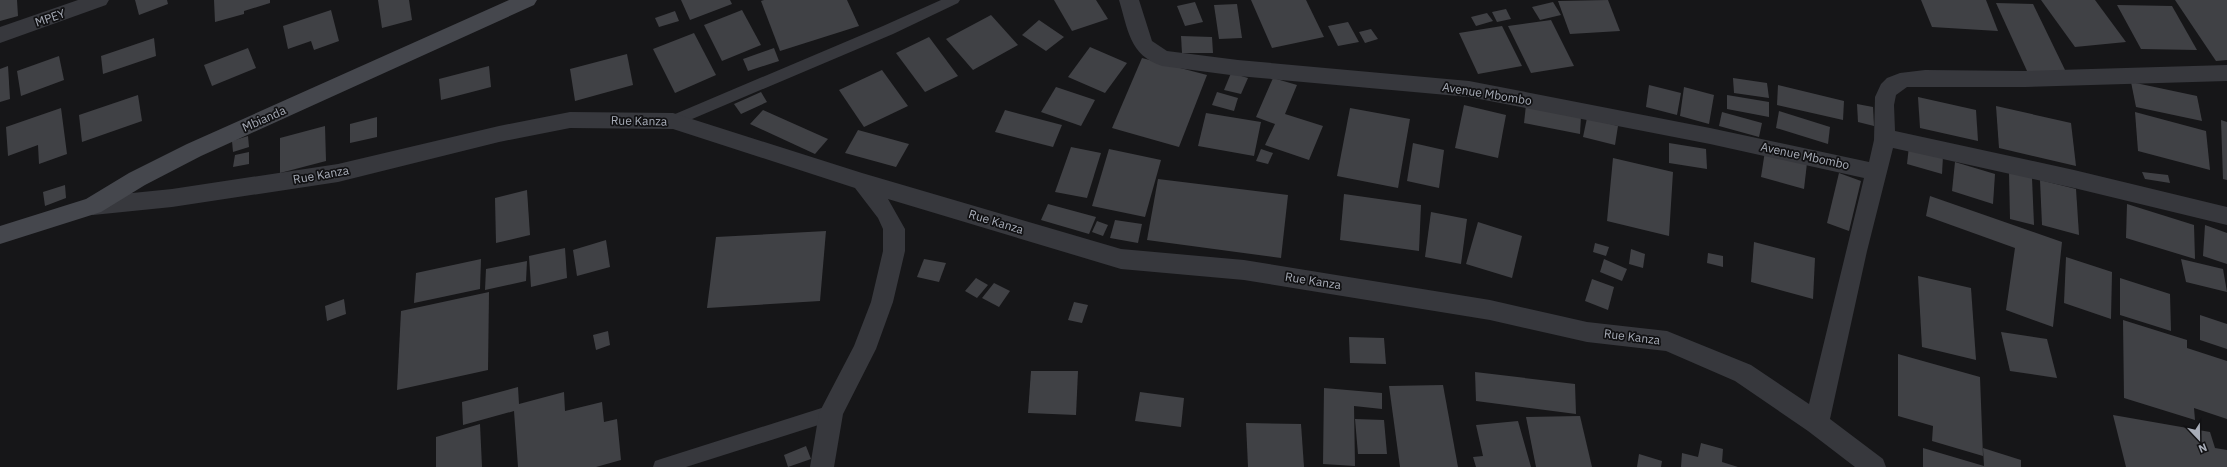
<svg xmlns="http://www.w3.org/2000/svg" width="2227" height="467" font-family="'IBM Plex Sans',sans-serif">
<rect width="100%" height="100%" fill="#161618"/>
<g fill="#404145">
<path d="M0,0H17L18,16L0,21Z"/>
<path d="M135,0H167L168,4L139,15Z"/>
<path d="M214,0H270V3L244,11V14L215,22Z"/>
<path d="M378,0H409L412,20L382,28Z"/>
<path d="M681,0H730L732,4L690,20Z"/>
<path d="M764,0H847L859,26L780,51L761,1Z"/>
<path d="M1054,0H1096L1108,19L1072,31Z"/>
<path d="M1251,0H1306L1324,37L1272,48Z"/>
<path d="M1608,0L1620,31L1570,34L1558,1Z"/>
<path d="M1921,0H1986L1998,31L1932,27Z"/>
<path d="M2041,0H2095L2126,42L2075,47Z"/>
<path d="M2175,0H2227V60L2216,61Z"/>
<path d="M1195,2L1203,22L1185,26L1177,6Z"/>
<path d="M1553,2L1561,15L1540,20L1532,7Z"/>
<path d="M1996,3L2033,4L2066,72L2027,71Z"/>
<path d="M1237,4L1242,38L1219,39L1214,5Z"/>
<path d="M2117,5L2172,6L2197,50L2141,49Z"/>
<path d="M1506,9L1511,19L1497,22L1492,12Z"/>
<path d="M331,10L339,41L314,50L311,41L288,49L283,26Z"/>
<path d="M742,10L761,45L722,61L704,25Z"/>
<path d="M675,11L679,21L659,27L655,18Z"/>
<path d="M1487,13L1493,21L1476,26L1471,17Z"/>
<path d="M991,15L1018,45L973,70L946,39Z"/>
<path d="M1039,20L1064,37L1046,51L1022,35Z"/>
<path d="M1551,20L1574,66L1531,73L1508,26Z"/>
<path d="M1348,22L1359,42L1338,46L1328,26Z"/>
<path d="M1502,26L1522,66L1478,74L1459,33Z"/>
<path d="M1371,29L1378,39L1365,43L1359,32Z"/>
<path d="M694,33L716,75L675,93L653,49Z"/>
<path d="M1181,36L1212,37L1213,53H1182Z"/>
<path d="M929,37L958,76L925,92L896,53Z"/>
<path d="M154,38L156,56L103,74L101,56Z"/>
<path d="M1090,47L1127,63L1105,93L1068,77Z"/>
<path d="M248,48L256,68L212,86L204,65Z"/>
<path d="M774,48L779,61L748,71L743,59Z"/>
<path d="M627,54L633,85L575,101L570,69Z"/>
<path d="M59,56L64,80L21,96L17,71Z"/>
<path d="M1142,58L1207,75L1179,147L1112,128Z"/>
<path d="M8,66L10,99L0,102V69Z"/>
<path d="M489,66L491,87L441,100L439,79Z"/>
<path d="M882,70L908,106L864,127L839,90Z"/>
<path d="M1231,73L1248,78L1241,94L1224,90Z"/>
<path d="M1273,78L1297,85L1285,114L1323,126L1309,160L1265,145L1275,124L1256,117Z"/>
<path d="M1733,78L1767,83L1769,98L1734,93Z"/>
<path d="M2131,82L2197,96L2202,121L2136,107Z"/>
<path d="M1649,85L1681,93L1677,115L1646,107Z"/>
<path d="M1778,85L1844,101L1843,120L1777,105Z"/>
<path d="M1056,87L1095,100L1081,126L1041,112Z"/>
<path d="M1684,87L1714,95L1709,124L1680,116Z"/>
<path d="M761,92L767,102L741,114L734,104Z"/>
<path d="M1217,92L1238,98L1234,111L1212,105Z"/>
<path d="M138,95L142,121L82,142L79,115Z"/>
<path d="M1727,95L1769,102V117L1727,109Z"/>
<path d="M1918,97L1976,110L1978,141L1920,128Z"/>
<path d="M1857,104L1873,107L1874,126L1858,122Z"/>
<path d="M1464,105L1506,115L1498,158L1455,148Z"/>
<path d="M1526,105L1581,116L1580,134L1524,123Z"/>
<path d="M1996,106L2071,123L2076,166L1999,148Z"/>
<path d="M61,108L67,154L39,164L38,145L8,156L6,127Z"/>
<path d="M1350,108L1410,119L1398,188L1337,176Z"/>
<path d="M763,110L828,139L815,154L750,124Z"/>
<path d="M1005,110L1062,125L1053,147L995,132Z"/>
<path d="M1779,111L1830,127L1828,144L1776,128Z"/>
<path d="M1722,112L1762,123L1759,137L1719,126Z"/>
<path d="M2135,112L2206,131L2210,170L2138,151Z"/>
<path d="M1206,113L1261,122L1254,156L1198,146Z"/>
<path d="M377,117V137L350,143V124Z"/>
<path d="M1587,118L1618,126L1615,145L1583,137Z"/>
<path d="M2221,120L2227,122V180L2223,179Z"/>
<path d="M325,126L326,161L280,173V138Z"/>
<path d="M858,130L909,144L896,167L845,153Z"/>
<path d="M248,136L249,147L233,152L232,141Z"/>
<path d="M1413,143L1444,150L1439,188L1407,181Z"/>
<path d="M1669,143L1706,149L1707,169L1669,163Z"/>
<path d="M1909,146L1943,156L1942,174L1907,164Z"/>
<path d="M1071,147L1101,153L1087,198L1055,192Z"/>
<path d="M1109,149L1161,160L1145,217L1092,206Z"/>
<path d="M1261,149L1273,153L1268,164L1256,161Z"/>
<path d="M1765,151L1807,163L1804,189L1761,177Z"/>
<path d="M249,152V164L233,167L235,155Z"/>
<path d="M1613,158L1673,172L1669,236L1607,221Z"/>
<path d="M1955,162L1995,174L1993,204L1952,191Z"/>
<path d="M2009,172L2032,178L2034,225L2010,219Z"/>
<path d="M2142,172L2168,175L2170,183L2145,179Z"/>
<path d="M1839,173L1861,181L1849,231L1827,223Z"/>
<path d="M1158,179L1288,195L1281,258L1147,240Z"/>
<path d="M2040,180L2076,189L2079,235L2042,225Z"/>
<path d="M65,185L66,198L45,206L43,192Z"/>
<path d="M527,190L530,235L496,243L495,198Z"/>
<path d="M1344,194L1421,205L1419,251L1340,240Z"/>
<path d="M1930,196L2062,242L2053,327L2006,310L2015,248L1926,216Z"/>
<path d="M1048,204L1096,217L1089,234L1041,220Z"/>
<path d="M2127,204L2194,225L2195,259L2126,238Z"/>
<path d="M1431,212L1467,219L1461,264L1425,257Z"/>
<path d="M1115,220L1142,224L1138,243L1110,238Z"/>
<path d="M1097,221L1108,225L1103,236L1092,232Z"/>
<path d="M1478,222L1522,236L1512,278L1466,264Z"/>
<path d="M2205,225L2227,233V264L2203,256Z"/>
<path d="M826,231L820,301L707,308L716,237Z"/>
<path d="M606,240L610,267L577,276L573,250Z"/>
<path d="M1754,242L1815,258L1813,299L1751,282Z"/>
<path d="M1595,243L1609,247L1606,256L1593,252Z"/>
<path d="M565,248L567,278L531,287L529,256Z"/>
<path d="M1631,249L1645,254L1643,268L1629,264Z"/>
<path d="M1708,253L1723,256V267L1707,263Z"/>
<path d="M2066,257L2112,272L2111,319L2064,303Z"/>
<path d="M481,259L480,289L414,303L416,273Z"/>
<path d="M924,259L946,263L939,282L917,277Z"/>
<path d="M1604,259L1627,269L1622,281L1600,272Z"/>
<path d="M2181,259L2223,269L2227,292L2186,282Z"/>
<path d="M527,261L526,281L485,290L486,269Z"/>
<path d="M1918,276L1971,288L1976,360L1922,347Z"/>
<path d="M976,278L988,285L977,298L965,291Z"/>
<path d="M2120,278L2170,294L2171,331L2120,315Z"/>
<path d="M1592,279L1614,287L1608,310L1585,301Z"/>
<path d="M994,283L1010,291L999,307L982,298Z"/>
<path d="M489,292L488,370L397,390L401,311Z"/>
<path d="M344,299L346,314L327,321L325,306Z"/>
<path d="M1074,302L1088,305L1082,323L1068,320Z"/>
<path d="M2200,315L2227,324V349L2200,340Z"/>
<path d="M2123,320L2187,340V348L2227,361V419L2194,408L2195,420L2124,398Z"/>
<path d="M608,331L610,345L596,350L593,335Z"/>
<path d="M2001,332L2047,339L2057,378L2010,371Z"/>
<path d="M1349,337L1384,338L1386,364L1350,363Z"/>
<path d="M1898,354L1980,377L1983,456L1932,441L1933,426L1898,416Z"/>
<path d="M1031,371H1078L1076,415L1028,413Z"/>
<path d="M1475,372L1575,384L1576,414L1476,401Z"/>
<path d="M1443,385L1458,467H1400L1389,386Z"/>
<path d="M518,387L519,404L564,392L565,411L602,402L604,422L617,419L621,460L596,467H518L514,411L463,425L462,402Z"/>
<path d="M1324,388L1382,393V409L1354,406L1355,466L1323,464Z"/>
<path d="M1140,392L1184,398L1181,427L1135,421Z"/>
<path d="M2113,415L2210,432L2215,448L2227,450V467H2126Z"/>
<path d="M1580,416L1592,467H1536L1526,417Z"/>
<path d="M1355,419L1384,420L1387,454H1358Z"/>
<path d="M1518,421L1531,467H1476L1473,457L1483,456L1476,425Z"/>
<path d="M1246,423L1301,424L1304,467H1248Z"/>
<path d="M480,424L482,467H436V437Z"/>
<path d="M1701,443L1723,449L1722,462L1738,467H1681L1682,453L1698,457Z"/>
<path d="M806,446L811,459L788,467L784,455Z"/>
<path d="M1923,448L1984,466L1983,448L2021,460V467H1923Z"/>
<path d="M1639,454L1662,461L1661,467H1637Z"/>
</g>
<g fill="none" stroke-linecap="round" stroke-linejoin="round">
<g fill="#37383d" fill-rule="evenodd">
<path d="M941,0H960L958,3L893,34L678,125L673,127L668,125L666,121L668,117L883,26Z"/>
<path d="M831,405L837,408L839,413L837,418L831,421L686,467H653L655,461L661,459Z"/>
</g>
<g fill="#37383d" fill-rule="evenodd">
<path d="M78,0H109L106,5L0,43V27Z"/>
<path d="M1119,0H1139L1152,41L1167,51L1238,60L1469,81L1710,128L1869,162L1874,140L1875,97L1881,84L1887,78L1900,73L1925,70L2025,71L2227,65V81L2025,87H1907L1896,95L1894,105L1895,131L2074,170L2227,207V225L2074,188L1893,148L1867,251L1830,419L1883,459L1886,467H1855L1808,431L1735,381L1666,351L1587,342L1490,320L1244,280L1121,269L888,199L905,229V251L893,302L876,349L843,414L834,467H810L819,413L854,346L871,302L883,251V229L878,218L855,188L673,129L570,128L499,142L338,182L172,207L93,215L85,212L82,206L85,200L93,197L172,189L338,164L499,126L570,112L673,113L862,173L1121,249L1244,260L1490,300L1587,322L1667,331L1751,365L1809,404L1864,178L1710,144L1469,97L1238,76L1162,66C1129,55 1128,29 1119,0Z"/>
</g>
<path fill="#45474d" fill-rule="evenodd" d="M509,0H537L534,5L201,156L145,185L101,212L0,244V226L86,199L129,173L187,144Z"/>
</g>
<g text-anchor="middle" stroke-width="3.5" stroke-linejoin="round" paint-order="stroke">
<g font-size="12" fill="#a8adb8" stroke="#111113">
<text transform="translate(50 18) rotate(-19)" y="4">MPEY</text>
<text transform="translate(1487 94) rotate(9)" y="4">Avenue Mbombo</text>
<text transform="translate(264 119) rotate(-24)" y="4">Mbianda</text>
<text transform="translate(639 121) rotate(1)" y="4">Rue Kanza</text>
<text transform="translate(1805 156) rotate(12)" y="4">Avenue Mbombo</text>
<text transform="translate(321 175) rotate(-10)" y="4">Rue Kanza</text>
<text transform="translate(996 222) rotate(17)" y="4">Rue Kanza</text>
<text transform="translate(1313 281) rotate(9)" y="4">Rue Kanza</text>
<text transform="translate(1632 337) rotate(7)" y="4">Rue Kanza</text>
</g>
</g>
<g transform="translate(2199 439) rotate(158)" stroke="#111113" stroke-width="3" paint-order="stroke">
<path d="M0-3L7 15L0 10L-7 15Z" fill="#a8adb8"/>
<text y="-6" font-size="11" font-weight="bold" text-anchor="middle" fill="#a8adb8">N</text>
</g>
</svg>
